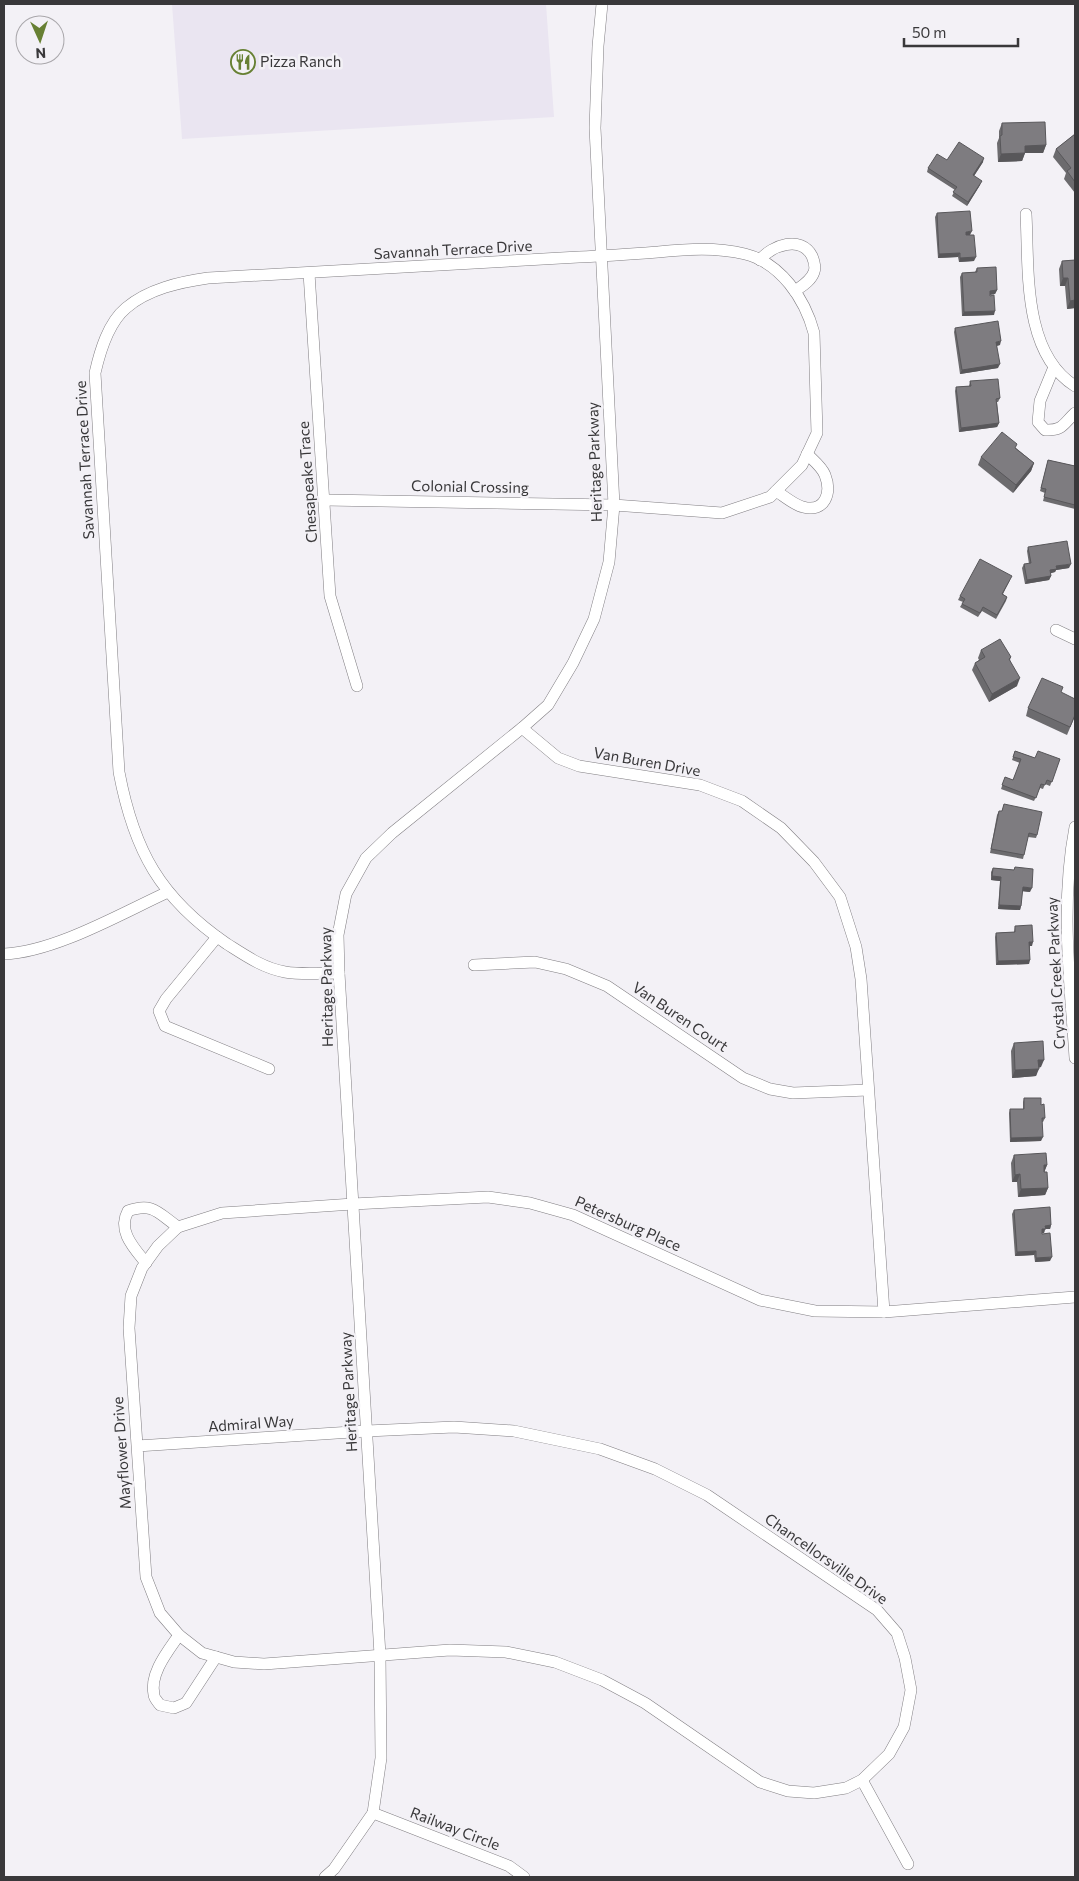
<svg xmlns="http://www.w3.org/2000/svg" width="1079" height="1881" font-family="Commissioner,sans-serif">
<rect width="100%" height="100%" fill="#f3f1f6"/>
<path fill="#eae5f1" d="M172,4H546L554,117L182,139Z"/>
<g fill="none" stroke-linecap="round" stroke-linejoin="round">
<defs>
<g id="street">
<path d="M1026,214C1029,268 1022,353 1075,386"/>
<path d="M760,260C772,245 801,235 812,256C814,261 816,267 814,272C811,281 802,286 795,291"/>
<path d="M309,273L330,596L357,686"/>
<path d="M1054,367L1040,401L1038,422L1045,430C1063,431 1063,424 1075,413"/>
<path d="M776,491C784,496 794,505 803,507C825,513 832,493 825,475C822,467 813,460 807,454"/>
<path d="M325,500L614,505L722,513L770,497L802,465L817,433L814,333C805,299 781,263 745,254C716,247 688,249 658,252C632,254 605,256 579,257C455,264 331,272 208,278C180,282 148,289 126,308C108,323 100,351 95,373L119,772C134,851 160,898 227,944C246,956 263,968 285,972C302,975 322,973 339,973"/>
<path d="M1056,630L1075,639"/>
<path d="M522,728L558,758L579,766L700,785L742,801L781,828L814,862L840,897L856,947L861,979L884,1312"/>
<path d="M1075,827C1060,906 1070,979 1075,1058"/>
<path d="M217,937L166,999L159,1011L165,1026L269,1069"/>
<path d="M4,954C55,952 122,913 168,892"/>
<path d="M474,965L535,962L566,969L607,986L743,1078L770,1089L793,1093L868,1090"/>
<path d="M146,1263C134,1248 117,1231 128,1211C153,1202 158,1213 178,1227"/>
<path d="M137,1446L367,1431L454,1427L514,1431L600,1449L655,1469L707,1495L877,1610L897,1633L905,1658L911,1690L904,1727L889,1754L862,1780L846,1788L814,1793L788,1791L760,1782L645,1703L602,1680L555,1662L506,1652L450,1650L264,1664L234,1662L202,1653L179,1635L160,1613L146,1577L129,1328L131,1296L142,1268L158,1246L178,1227L222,1213L353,1204L488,1197L530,1203L573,1215L760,1300L815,1311L884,1312L1075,1297"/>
<path d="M179,1635C168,1651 149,1674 154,1695C154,1698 158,1702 160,1705L174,1708L186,1703L216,1657"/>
<path d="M862,1780L908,1864"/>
<path d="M373,1813L509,1866L524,1877"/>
<path d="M325,1877L334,1869L373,1813L381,1758L380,1655L339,973L338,935L346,894L366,858L392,833L522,728L548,705L573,663L594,619L609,562L614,505L595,128L598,46L602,4"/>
</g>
</defs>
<use href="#street" stroke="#807e82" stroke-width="12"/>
<use href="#street" stroke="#fff" stroke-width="11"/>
</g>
<g fill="#6c6b6e">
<path d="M1002,123L1046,145L1043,153H1025L1022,161L998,162L997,143L999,138V131Z"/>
<path d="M1075,134V193L1064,179L1066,173L1053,157L1056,149Z"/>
<path d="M947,160L983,162L974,176L980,185L967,206L952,196L955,190L927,172L928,168Z"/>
<path d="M937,213L970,235L974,261L959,262L958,257L938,258L935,217Z"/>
<path d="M1075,260V308L1067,309L1065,286H1060L1059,269L1062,261Z"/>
<path d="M977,268L997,290L995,294L990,295L994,315L962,316L960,277L962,273L975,272Z"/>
<path d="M955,328L1000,345L997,346L998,368L960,374L954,332Z"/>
<path d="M970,381L1000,398L998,402H997L999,423L997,427L959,432L955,391L956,387L969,386Z"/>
<path d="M1016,448L1034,463L1031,471L1013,493L978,465L981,457Z"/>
<path d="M1048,460L1075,466V509L1043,501L1045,493L1040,491Z"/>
<path d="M1028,547L1069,568L1056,570L1055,572L1050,573L1051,576L1049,580L1025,584L1022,568L1024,564H1029L1027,551Z"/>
<path d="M1010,580L1003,594L1007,597L1006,601L996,619L982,611L978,617L960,607L963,602L958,600L960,596Z"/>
<path d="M981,650L1011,657L1010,660L1017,686L989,702L972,670L975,663L979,660L978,658Z"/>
<path d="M1075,699V716L1067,735L1026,716L1028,708Z"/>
<path d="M1015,751L1035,758L1060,759L1050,786L1045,784L1043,789L1040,788L1034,801L1001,789L1005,777L1013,780L1020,763L1012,760Z"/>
<path d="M1004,804L1037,835L1036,838L1028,837L1023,859L990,853L997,815L999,811H1002Z"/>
<path d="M1015,867L1030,892L1022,891L1021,906L1020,910L998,909L1000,881L991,880V872L993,868L1014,870Z"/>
<path d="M1015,926L1032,946H1030L1029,964L996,965L995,937L996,933L1014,932Z"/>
<path d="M1014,1043L1041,1067L1038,1068L1036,1076L1012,1078L1011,1051Z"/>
<path d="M1024,1098L1041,1105L1045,1118L1043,1122H1042L1041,1141L1010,1142L1009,1113L1010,1109H1023V1102Z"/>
<path d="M1014,1155L1047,1165L1044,1172L1048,1188L1045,1195L1018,1197L1017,1182H1012L1011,1163Z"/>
<path d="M1014,1210L1051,1225L1050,1229H1045L1044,1233H1042L1050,1261L1035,1262L1034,1255L1015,1256L1012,1214Z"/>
</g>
<g fill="#58575a">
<path d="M1046,145L1043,153H1025L1022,161L998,162L1001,154L1025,146Z"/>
<path d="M984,158L983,162L972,179L973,175Z"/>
<path d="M982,181L980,185L967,206L968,202Z"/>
<path d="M972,231L970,235H964L966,232Z"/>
<path d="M960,253L958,257L938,258L939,254Z"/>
<path d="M976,257L974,261L959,262L960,258Z"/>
<path d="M1063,278H1068L1065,286H1060Z"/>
<path d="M997,290L995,294L988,295L990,291Z"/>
<path d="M1075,300V308L1067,309L1070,301Z"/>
<path d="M995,311L994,315L962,316L964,312Z"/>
<path d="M1001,341L1000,345L994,346L996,342Z"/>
<path d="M1000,364L998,368L960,374L962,370Z"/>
<path d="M999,423L997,427L959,432L961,428Z"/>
<path d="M1034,463L1031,471L1013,493L1016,485Z"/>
<path d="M1071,564L1069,568L1056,570L1055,572L1048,574L1050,570L1056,566Z"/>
<path d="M1051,576L1049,580L1025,584L1027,580Z"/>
<path d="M1020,678L1017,686L989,702L992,694Z"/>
<path d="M992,876L1001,877L1000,881L991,880Z"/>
<path d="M1023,887L1032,888L1030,892L1021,891Z"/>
<path d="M999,905L1021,906L1020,910L998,909Z"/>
<path d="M1029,942H1033L1032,946H1028Z"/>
<path d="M1030,960L1029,964L996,965L998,961Z"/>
<path d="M1038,1060H1044L1041,1067L1035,1068Z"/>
<path d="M1039,1069L1036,1076L1012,1078L1015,1070Z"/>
<path d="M1043,1137L1041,1141L1010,1142L1011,1138Z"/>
<path d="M1044,1165H1047L1044,1173Z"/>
<path d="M1020,1174L1017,1182H1012L1015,1175Z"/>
<path d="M1048,1188L1045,1195L1018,1197L1021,1189Z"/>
<path d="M1051,1225L1050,1229H1045L1044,1233H1041L1042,1229L1045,1226Z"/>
<path d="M1036,1251L1034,1255L1015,1256L1017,1252Z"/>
<path d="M1052,1257L1050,1261L1035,1262L1036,1258Z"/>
</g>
<g fill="#7e7c80" stroke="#58575a">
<path d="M1045,122L1046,145L1025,146V153L1001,154L1000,136L1002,135V123Z"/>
<path d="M1075,134V182L1067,171L1071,168L1056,149Z"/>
<path d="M959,142L984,158L973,175L982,181L968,202L953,192L957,187L928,168L937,154L947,160Z"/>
<path d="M970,211L972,231L966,232V235H974L976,257L960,258V253L939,254L937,213Z"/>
<path d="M1075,260V300L1070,301L1068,278H1063L1062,261Z"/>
<path d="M996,267L997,290L990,291V296L994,295L995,311L964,312L962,273L977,272V268Z"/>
<path d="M998,321L1001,341L996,342L1000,364L962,370L955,328Z"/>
<path d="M998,379L1000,398L996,399L999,423L961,428L956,387L971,386L970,381Z"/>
<path d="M1002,432L1017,444L1015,448L1034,463L1016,485L981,457Z"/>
<path d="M1048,460L1075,466V505L1044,497L1046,489L1041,488Z"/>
<path d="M1067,541L1071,564L1056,566L1057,569L1050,570L1051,576L1027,580L1024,564L1031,563L1028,547Z"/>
<path d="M980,559L1012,576L1002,594L1007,597L997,615L983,607L980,613L962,604L965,599L960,596Z"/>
<path d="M1000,639L1011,657L1009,659L1020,678L992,694L975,663L985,657L981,650Z"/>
<path d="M1042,678L1063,687L1061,692L1075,699V715L1070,727L1028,708Z"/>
<path d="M1015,751L1035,758L1038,751L1060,759L1052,782L1047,780L1045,785L1041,784L1036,798L1002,785L1005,777L1013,780L1021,759L1013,757Z"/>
<path d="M1004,804L1042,812L1037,835L1029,833L1024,855L991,849L999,811H1002Z"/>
<path d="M1015,867L1033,869L1032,888L1023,887L1021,906L999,905L1001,877L992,876L993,868L1014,870Z"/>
<path d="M1032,925L1033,942H1029L1030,960L998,961L996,933L1015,932V926Z"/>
<path d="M1043,1041L1044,1060H1038L1039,1069L1015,1070L1014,1043Z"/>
<path d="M1024,1098H1041V1105L1044,1104L1045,1118H1042L1043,1137L1011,1138L1010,1109H1024Z"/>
<path d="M1046,1153L1047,1165H1044V1172H1047L1048,1188L1021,1189L1020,1174L1015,1175L1014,1155Z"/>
<path d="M1050,1207L1051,1225L1045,1226L1046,1229H1042V1234L1050,1233L1052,1257L1036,1258V1251L1017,1252L1014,1210Z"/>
</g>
<defs>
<symbol id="restaurant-ring" viewBox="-11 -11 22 22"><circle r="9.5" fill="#f3f1f6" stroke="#678033" stroke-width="1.5"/><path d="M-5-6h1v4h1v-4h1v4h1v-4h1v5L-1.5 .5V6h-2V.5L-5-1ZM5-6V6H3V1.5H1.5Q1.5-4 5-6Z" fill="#678033"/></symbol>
</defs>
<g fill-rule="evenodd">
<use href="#restaurant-ring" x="229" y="48" width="28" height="28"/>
</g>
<g text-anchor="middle" stroke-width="5" stroke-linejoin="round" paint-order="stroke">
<g font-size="15" fill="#39383a" stroke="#f3f1f6" text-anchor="start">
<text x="260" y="67">Pizza Ranch</text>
</g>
<g font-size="15" fill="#39383a" stroke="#f3f1f6">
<text transform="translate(453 250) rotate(-3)" y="5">Savannah Terrace Drive</text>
<text transform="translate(85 460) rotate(-93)" y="5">Savannah Terrace Drive</text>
<text transform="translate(595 462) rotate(-92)" y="5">Heritage Parkway</text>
<text transform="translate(308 482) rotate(-94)" y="5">Chesapeake Trace</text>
<text transform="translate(470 487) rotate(1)" y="5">Colonial Crossing</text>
<text transform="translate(647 762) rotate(10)" y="5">Van Buren Drive</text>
<text transform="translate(1056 973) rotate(-93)" y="5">Crystal Creek Parkway</text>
<text transform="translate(327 987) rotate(-91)" y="5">Heritage Parkway</text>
<text transform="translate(680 1017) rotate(34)" y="5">Van Buren Court</text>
<text transform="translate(628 1224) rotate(24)" y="5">Petersburg Place</text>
<text transform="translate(349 1392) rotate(-93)" y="5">Heritage Parkway</text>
<text transform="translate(251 1424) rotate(-4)" y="5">Admiral Way</text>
<text transform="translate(122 1453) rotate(-94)" y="5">Mayflower Drive</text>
<text transform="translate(826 1559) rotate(35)" y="5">Chancellorsville Drive</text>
<text transform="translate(455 1829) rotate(21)" y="5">Railway Circle</text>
</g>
</g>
<rect width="1079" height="1881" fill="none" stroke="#39383a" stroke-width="10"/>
<g transform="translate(40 40) rotate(177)"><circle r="24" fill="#f3f1f6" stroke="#a9a7ab"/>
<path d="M0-4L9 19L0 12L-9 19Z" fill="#678033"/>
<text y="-8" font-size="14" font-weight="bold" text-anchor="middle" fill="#39383a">N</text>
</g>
<path d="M904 38v8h114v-8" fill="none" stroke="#39383a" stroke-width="2.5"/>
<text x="912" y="38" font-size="15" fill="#39383a" stroke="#f3f1f6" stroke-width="4" paint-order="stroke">50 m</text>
</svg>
